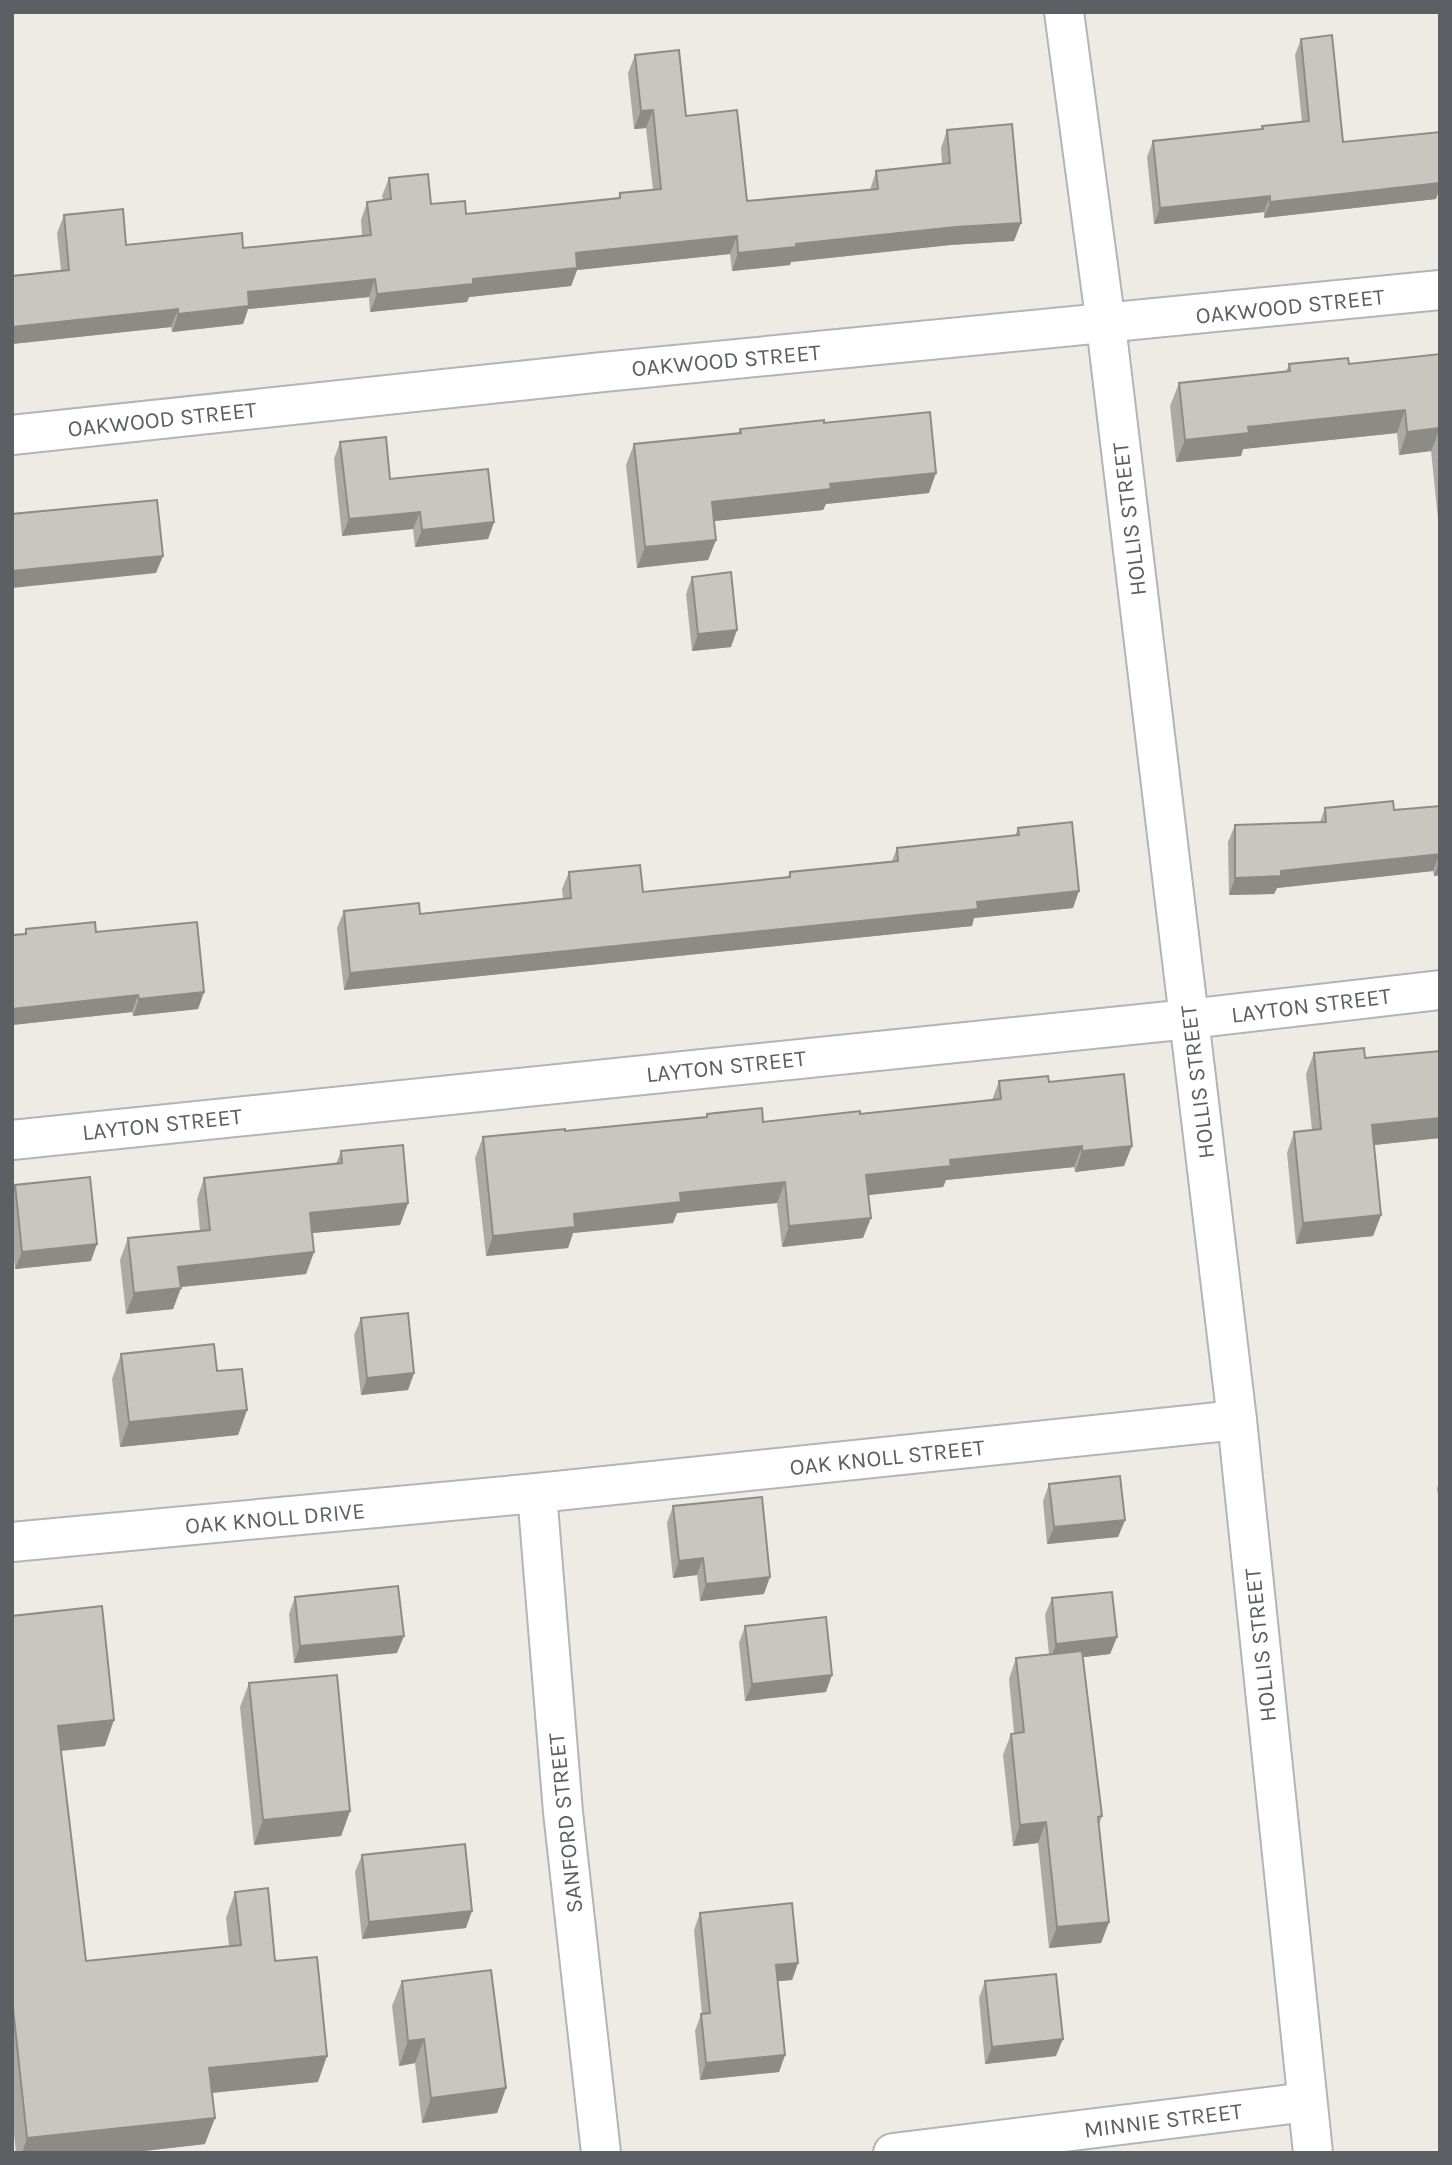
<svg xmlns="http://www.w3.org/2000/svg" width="1452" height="2165" font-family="Karla,sans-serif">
<rect width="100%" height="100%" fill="#edebe4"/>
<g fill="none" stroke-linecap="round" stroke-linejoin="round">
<defs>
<g id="minor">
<path d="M1064,12L1106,325L1237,1420L1313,2153"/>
<path d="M12,435L603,372L1440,290"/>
<path d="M12,1140L1189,1019L1440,990"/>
<path d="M537,1493L563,1812L601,2153"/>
<path d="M12,1542L537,1493L1237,1420"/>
<path d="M893,2153L1307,2102"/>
</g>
</defs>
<use href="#minor" stroke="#b1b4b8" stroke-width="42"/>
<use href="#minor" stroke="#fff" stroke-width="38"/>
</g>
<g fill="#adaaa5">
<path d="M1301,39L1343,142L1440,132V189L1436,199L1264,218V212L1154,224L1147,157L1153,141L1261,129L1262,126L1302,122L1295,55Z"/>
<path d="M635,55L686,116L747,201L870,190L876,171L942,164L941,148L947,130L1014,241L950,245L791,262L790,265L732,271L730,254L577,270L571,286L469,297L467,302L370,312L369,297L248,309L243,324L172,332L171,327L12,344V276L61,270L57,233L64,215L126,245L243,248L362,236L361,220L367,202L383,200L382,196L389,178L431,204L466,214L618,198L620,193L653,190L646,128L634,129L628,73Z"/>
<path d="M1440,354V519H1438L1431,451L1399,455L1397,433L1243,449L1241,456L1176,462L1170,406L1179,383L1286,372L1289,364H1349Z"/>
<path d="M824,423L929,493L826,504L823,510L714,521L716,540L708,560L637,568L626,465L634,444L739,433L740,429Z"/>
<path d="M340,442L390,479L494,522L488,539L415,547L413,529L342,536L334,459Z"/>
<path d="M692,577L731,647L692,651L686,594Z"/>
<path d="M1440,806V875L1434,876L1433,871L1277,888L1274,894L1229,895L1228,842L1235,825L1320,822L1325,808L1394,810Z"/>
<path d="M1018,828L1073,908L974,918L972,926L344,990L337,928L344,911L420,914L563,899L562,889L569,872L643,892L788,877L790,872L892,861L897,848L1015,836Z"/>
<path d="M26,929L96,932L204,992L198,1009L133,1016L132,1012L12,1025V935L24,934Z"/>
<path d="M1314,1053L1365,1058L1440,1138L1374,1145L1381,1215L1373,1236L1296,1244L1287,1153L1294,1132L1312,1130L1306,1074Z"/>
<path d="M999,1081L1049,1082L1124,1166L1075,1172L1074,1167L946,1180L943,1187L869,1195L863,1238L782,1247L777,1203L677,1213L673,1223L573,1233L568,1248L486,1256L475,1158L483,1137L565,1131L706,1117L707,1114L763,1122L860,1114L992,1100Z"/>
<path d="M341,1151L408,1203L400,1225L312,1233L314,1252L306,1274L181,1287L173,1309L126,1314L120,1260L128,1238L200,1231L197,1199L204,1178L336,1164Z"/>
<path d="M15,1185L91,1261L15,1269L12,1238V1192Z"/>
<path d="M361,1318L414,1373L408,1390L361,1395L354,1335Z"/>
<path d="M121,1354L217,1371L247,1410L238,1435L120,1447L112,1379Z"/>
<path d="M1440,1482V1509L1437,1488Z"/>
<path d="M1049,1484L1125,1520L1118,1537L1047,1544L1043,1501Z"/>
<path d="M673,1506L764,1594L700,1601L697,1575L673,1578L667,1523Z"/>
<path d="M295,1597L397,1653L294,1663L289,1614Z"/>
<path d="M1052,1598L1117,1637L1110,1654L1083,1657L1102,1816L1099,1825L1109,1922L1101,1943L1049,1948L1038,1843L1013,1846L1003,1755L1011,1734L1014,1733L1009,1679L1016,1658L1049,1654L1045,1615Z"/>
<path d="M12,1616L105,1746L61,1751L86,1961L229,1946L226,1918L235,1892L275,1961L318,2082L212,2093L205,2144L126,2153H16L12,2115Z"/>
<path d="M745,1626L826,1692L745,1701L739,1643Z"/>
<path d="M249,1683L350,1811L341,1836L254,1845L240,1707Z"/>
<path d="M362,1855L466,1928L362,1939L355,1872Z"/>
<path d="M700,1913L798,1963L792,1980L777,1981L785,2055L779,2072L700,2080L695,2031L701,2014H702L694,1930Z"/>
<path d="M402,1981L506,2088L497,2113L422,2123L415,2063L399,2066L392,2006Z"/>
<path d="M985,1981L1056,2056L985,2064L979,1998Z"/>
</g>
<g fill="#8d8b86">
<path d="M653,110L646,128L634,129L641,111Z"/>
<path d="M1440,177L1439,189L1436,199L1264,218L1270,202Z"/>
<path d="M1270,196L1264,212L1154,224L1160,208Z"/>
<path d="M1021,223L1014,241L950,245L791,262L790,265L732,271L738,253L796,244L956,227Z"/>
<path d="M737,236L730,254L577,270L571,286L469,297L467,302L370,312L377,294L473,279L576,253Z"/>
<path d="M375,279L369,297L248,309L243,324L172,332L178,314L248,292Z"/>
<path d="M178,309L171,327L12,344V327Z"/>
<path d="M1405,410L1397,433L1243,449L1241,456L1176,462L1185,440L1248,427Z"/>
<path d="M1440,428L1431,451L1399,455L1407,432Z"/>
<path d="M936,473L929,493L826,504L823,510L704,522L712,502L830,484Z"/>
<path d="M420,512L413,529L342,536L349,519Z"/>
<path d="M494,522L488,539L415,547L422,530Z"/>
<path d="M716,540L708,560L637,568L645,547Z"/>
<path d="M163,556L156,573L12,588V571Z"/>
<path d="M737,630L731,647L692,651L698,634Z"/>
<path d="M1440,854L1433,871L1277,888L1274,894L1229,895L1235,878L1281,871Z"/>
<path d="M1440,859V875L1434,876Z"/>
<path d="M1079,891L1073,908L974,918L972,926L344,990L350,973Z"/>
<path d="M204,992L198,1009L133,1016L139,999Z"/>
<path d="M138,995L132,1012L12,1025V1009Z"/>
<path d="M1440,1118V1138L1364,1146L1372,1125Z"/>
<path d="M1082,1146L1074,1167L946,1180L943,1187L859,1196L866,1175L950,1160Z"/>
<path d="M1132,1146L1124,1166L1075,1172L1082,1151Z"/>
<path d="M785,1182L777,1203L677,1213L673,1223L573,1233L568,1248L486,1256L493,1236L574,1214L680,1193Z"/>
<path d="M408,1203L400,1225L302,1234L310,1213Z"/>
<path d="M1381,1215L1373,1236L1296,1244L1303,1223Z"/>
<path d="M871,1218L863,1238L782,1247L789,1226Z"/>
<path d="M97,1244L91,1261L15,1269L22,1252Z"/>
<path d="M314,1252L306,1274L171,1288L178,1267Z"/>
<path d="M181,1288L173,1309L126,1314L134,1293Z"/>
<path d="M414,1373L408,1390L361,1395L367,1378Z"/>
<path d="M247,1410L238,1435L120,1447L129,1422Z"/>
<path d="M1125,1520L1118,1537L1047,1544L1054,1527Z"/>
<path d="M703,1558L697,1575L673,1578L679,1561Z"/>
<path d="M770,1577L764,1594L700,1601L706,1584Z"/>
<path d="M404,1636L397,1653L294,1663L300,1646Z"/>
<path d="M1117,1637L1110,1654L1050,1661L1056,1644Z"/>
<path d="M832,1675L826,1692L745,1701L752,1684Z"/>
<path d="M114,1720L105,1746L49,1752L58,1726Z"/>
<path d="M350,1811L341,1836L254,1845L263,1820Z"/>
<path d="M1046,1822L1038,1843L1013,1846L1020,1825Z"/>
<path d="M472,1911L466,1928L362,1939L369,1922Z"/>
<path d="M1109,1922L1101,1943L1049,1948L1057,1927Z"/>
<path d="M798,1963L792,1980L769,1982L776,1965Z"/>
<path d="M424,2039L415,2063L399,2066L408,2041Z"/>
<path d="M1063,2039L1056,2056L985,2064L992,2047Z"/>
<path d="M785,2055L779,2072L700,2080L706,2063Z"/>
<path d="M327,2056L318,2082L200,2094L209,2068Z"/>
<path d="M506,2088L497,2113L422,2123L431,2098Z"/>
<path d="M215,2118L205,2144L126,2153H22L27,2138Z"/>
</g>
<g fill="#c9c6c0" stroke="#8d8b86" stroke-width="2">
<path d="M1332,35L1343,142L1440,132V183L1270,202V196L1160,208L1153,141L1263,129L1262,126L1309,121L1301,39Z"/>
<path d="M679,50L686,116L737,110L747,201L878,189L876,171L950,163L947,130L1012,124L1021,223L956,227L796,244V247L738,253L737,236L576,253L577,268L473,279V284L377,294L375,279L248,292L249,306L178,314V309L12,327V276L69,270L64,215L123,209L126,245L242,233L243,248L371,235L367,202L391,199L389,178L428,174L431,204L465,201L466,214L620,198V193L661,189L653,110L641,111L635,55Z"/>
<path d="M1440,354V430V428L1407,432L1405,410L1248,427L1249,433L1185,440L1179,383L1290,371L1289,364L1348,358L1349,364Z"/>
<path d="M930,412L936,473L830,484L831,489L712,502L716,540L645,547L634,444L741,433L740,429L824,420V423Z"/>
<path d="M386,437L390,479L488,469L494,522L422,530L420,512L349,519L340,442Z"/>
<path d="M157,500L163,556L12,571V514Z"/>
<path d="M731,572L737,630L698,634L692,577Z"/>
<path d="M1393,801L1394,810L1440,806V855V854L1281,871V876L1235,878V825L1326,822L1325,808Z"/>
<path d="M1072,822L1079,891L977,902L978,909L350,973L344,911L419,903L420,914L571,898L569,872L640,865L643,892L790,877V872L898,861L897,848L1019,835L1018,828Z"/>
<path d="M95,922L96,932L197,922L204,992L139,999L138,995L12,1009V935L26,934V929Z"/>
<path d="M1364,1048L1365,1058L1440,1051V1118L1372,1125L1381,1215L1303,1223L1294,1132L1321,1129L1314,1053Z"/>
<path d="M1124,1074L1132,1146L1082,1151V1146L950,1160L951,1166L866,1175L871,1218L789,1226L785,1182L680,1193L681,1202L574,1214L575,1227L493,1236L483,1137L565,1129V1131L707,1117V1114L762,1108L763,1122L860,1111V1114L1001,1099L999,1081L1048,1076L1049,1082Z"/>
<path d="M403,1145L408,1203L310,1213L314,1252L178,1267L181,1288L134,1293L128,1238L210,1230L204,1178L342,1163L341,1151Z"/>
<path d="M90,1177L97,1244L22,1252L15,1185Z"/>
<path d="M408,1313L414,1373L367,1378L361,1318Z"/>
<path d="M214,1344L217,1371L242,1369L247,1410L129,1422L121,1354Z"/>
<path d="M1120,1476L1125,1520L1054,1527L1049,1484Z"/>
<path d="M762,1497L770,1577L706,1584L703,1558L679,1561L673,1506Z"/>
<path d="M398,1586L404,1636L300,1646L295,1597Z"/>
<path d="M1112,1592L1117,1637L1056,1644L1052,1598Z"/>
<path d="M102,1606L114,1720L58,1726L86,1961L241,1945L235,1892L268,1888L275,1961L317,1957L327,2056L209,2068L215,2118L27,2138L12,1999V1616Z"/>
<path d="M826,1617L832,1675L752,1684L745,1626Z"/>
<path d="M1082,1651L1102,1816L1098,1817L1109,1922L1057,1927L1046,1822L1020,1825L1011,1734L1024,1732L1016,1658Z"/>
<path d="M337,1675L350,1811L263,1820L249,1683Z"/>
<path d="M465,1844L472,1911L369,1922L362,1855Z"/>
<path d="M792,1903L798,1963L776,1965L785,2055L706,2063L701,2014L710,2013L700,1913Z"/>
<path d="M491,1970L506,2088L431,2098L424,2039L408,2041L402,1981Z"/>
<path d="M1056,1974L1063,2039L992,2047L985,1981Z"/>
</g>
<g text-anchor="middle" stroke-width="6" stroke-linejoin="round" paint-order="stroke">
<g font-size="23" fill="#5c5f63" stroke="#fff">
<text transform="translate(1290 306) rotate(-6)" y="8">OAKWOOD STREET</text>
<text transform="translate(726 360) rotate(-5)" y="8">OAKWOOD STREET</text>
<text transform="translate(162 419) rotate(-6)" y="8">OAKWOOD STREET</text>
<text transform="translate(1129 519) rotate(-97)" y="8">HOLLIS STREET</text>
<text transform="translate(1311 1005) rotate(-7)" y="8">LAYTON STREET</text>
<text transform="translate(726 1066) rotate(-6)" y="8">LAYTON STREET</text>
<text transform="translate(1197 1082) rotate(-97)" y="8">HOLLIS STREET</text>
<text transform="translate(162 1124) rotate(-6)" y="8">LAYTON STREET</text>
<text transform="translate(887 1457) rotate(-6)" y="8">OAK KNOLL STREET</text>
<text transform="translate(275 1518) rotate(-5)" y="8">OAK KNOLL DRIVE</text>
<text transform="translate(1260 1645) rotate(-96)" y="8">HOLLIS STREET</text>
<text transform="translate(565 1823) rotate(-96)" y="8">SANFORD STREET</text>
<text transform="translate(1163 2120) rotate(-7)" y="8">MINNIE STREET</text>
</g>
</g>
<rect width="1452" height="2165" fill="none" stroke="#5c5f63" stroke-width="28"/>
</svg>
